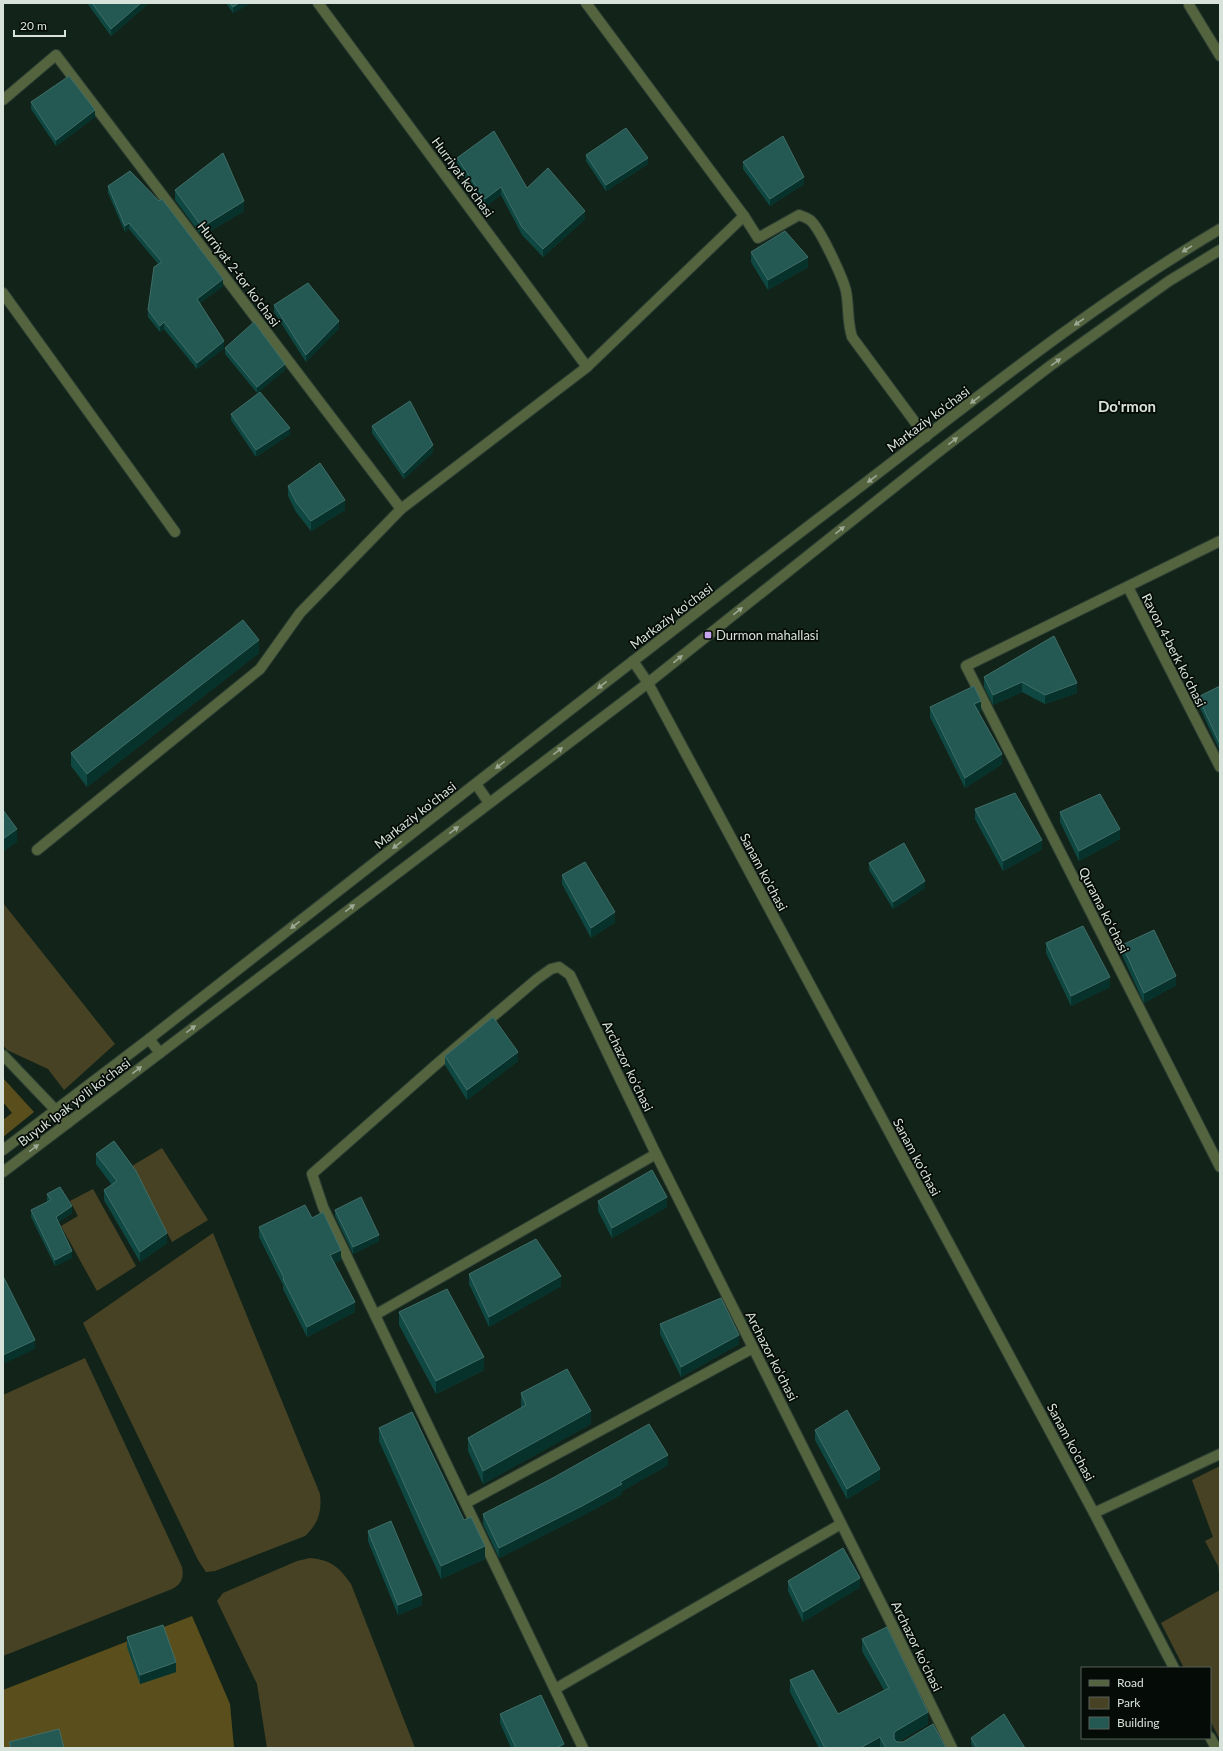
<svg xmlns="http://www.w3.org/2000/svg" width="1223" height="1751" font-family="Lato,sans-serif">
<rect width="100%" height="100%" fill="#122419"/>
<g fill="#484225">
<path d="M3,903L115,1044L64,1090L48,1069L7,1050L3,1045Z"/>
<path d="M162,1148L208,1220L172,1242L132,1166Z"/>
<path d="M93,1189L136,1266L97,1291L61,1226L78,1216L70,1201Z"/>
<path d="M213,1233L320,1494C322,1512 318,1524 305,1536L215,1571L206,1572L198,1560L83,1323Z"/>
<path d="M85,1358L182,1567C184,1577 182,1584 172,1589L3,1656V1395Z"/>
<path d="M1220,1466V1580L1218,1566L1205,1541L1213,1537L1192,1480Z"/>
<path d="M310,1558C331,1560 339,1567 351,1584L415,1748H267L257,1684L217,1601L223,1593L297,1561Z"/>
<path d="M1220,1590V1740L1210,1720V1668H1184L1161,1623Z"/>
</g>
<g fill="#5a4f1c">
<path d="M3,1078L34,1112L3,1137V1120L12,1113L3,1102Z"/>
<path d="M192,1616L230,1704L234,1748H3V1690Z"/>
</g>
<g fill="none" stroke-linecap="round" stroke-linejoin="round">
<defs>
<g id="minor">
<path d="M318,3L587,367"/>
<path d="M586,3L744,216L758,238L799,215C802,216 807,218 810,220C820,228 843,278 846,291C849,306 847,321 852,337L926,437"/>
<path d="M1189,5L1220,56"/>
<path d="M3,100L56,55L401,509"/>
<path d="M3,293L175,532"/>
<path d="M1220,541L966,666L1220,1167"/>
<path d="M1128,587L1220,767"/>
<path d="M648,683L1094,1513L1174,1668"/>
<path d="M37,850L260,669L300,613L401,509L587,367L744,216"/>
<path d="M3,1055L68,1123"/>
<path d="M3,1150L149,1039"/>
<path d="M3,1172L160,1053"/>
<path d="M375,1315L656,1154"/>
<path d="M466,1503L753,1348"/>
<path d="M1094,1513L1220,1454"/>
<path d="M555,1689L841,1524"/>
<path d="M1210,1737L1216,1748"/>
<path d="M583,1748L323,1207L312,1174L438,1063L537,979L551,969L559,967L570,975L656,1154L895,1631L952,1748"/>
</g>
<g id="tertiary">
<path d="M1220,229C1083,310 958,413 831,509C602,683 376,862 149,1039L160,1053L648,683L937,453L1050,366L1169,281L1220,250"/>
<path d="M633,661L648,683"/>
<path d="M476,784L489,803"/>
</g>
</defs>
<use href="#minor" stroke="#2d3f34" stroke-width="12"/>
<use href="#tertiary" stroke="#2d3f34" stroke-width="12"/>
<use href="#minor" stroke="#54643f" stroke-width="10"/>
<use href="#tertiary" stroke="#54643f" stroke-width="10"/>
</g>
<g fill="#0f4842">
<path d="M87,3H149L111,36Z"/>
<path d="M226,3H251L233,13Z"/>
<path d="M31,102L95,117L56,146L31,109Z"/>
<path d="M586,155L648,164L606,191L586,161Z"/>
<path d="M457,158L527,188L585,219L543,257L522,235L501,195L485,207L457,166Z"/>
<path d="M743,162L804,184L770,206L743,169Z"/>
<path d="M108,186L223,286L200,303L224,348L197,369L164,329L160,332L148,317V310L159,265L129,229L125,232L108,193Z"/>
<path d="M175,190L244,211L202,236L175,200Z"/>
<path d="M751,252L808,267L768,290L751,262Z"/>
<path d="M274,305L339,328L306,362L274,312Z"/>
<path d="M225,348L285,370L257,393L225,354Z"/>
<path d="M231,414L290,434L256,457L231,420Z"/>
<path d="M372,426L433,452L404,479L372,433Z"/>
<path d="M288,486L345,510L311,531L296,512L288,496Z"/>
<path d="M1054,636L1077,693L1045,704L1022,692L993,705L984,687V677Z"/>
<path d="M259,653L87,787L71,766V753Z"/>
<path d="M1220,686V751L1198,704V697Z"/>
<path d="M930,707L981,711L978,712L1002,764L965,788L930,717Z"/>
<path d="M975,809L1042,849L1003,871L975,819Z"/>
<path d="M1060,812L1120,839L1079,861L1060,822Z"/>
<path d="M869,863L925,888L893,909L869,870Z"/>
<path d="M562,875L615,922L591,938L562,884Z"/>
<path d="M1046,943L1110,987L1071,1006L1046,953Z"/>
<path d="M1122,945L1176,985L1144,1003L1122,955Z"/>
<path d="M445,1056L518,1061L467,1100L445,1065Z"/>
<path d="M96,1154L167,1243L140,1262L104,1200V1190L112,1185L96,1164Z"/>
<path d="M47,1194L72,1213L58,1222L72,1258L55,1266L31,1217V1210L47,1202Z"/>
<path d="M598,1201L667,1207L612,1238L598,1211Z"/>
<path d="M335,1210L379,1241L353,1254L335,1216Z"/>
<path d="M312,1218L341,1260L334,1263L355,1312L307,1337L283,1289V1285L259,1237V1227Z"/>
<path d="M469,1274L561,1286L489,1327L469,1284Z"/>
<path d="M399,1312L484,1370L436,1394L399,1325Z"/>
<path d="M660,1324L739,1344L681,1377L660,1334Z"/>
<path d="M521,1393L591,1424L483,1484L468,1451V1438L521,1408Z"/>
<path d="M379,1428L485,1559L441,1579L379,1441Z"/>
<path d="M815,1430L880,1479L847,1499L815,1440Z"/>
<path d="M668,1465L622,1491V1494L582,1516L499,1558L483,1524V1514Z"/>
<path d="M368,1531L422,1605L398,1615L368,1541Z"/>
<path d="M788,1581L860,1587L803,1622L788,1591Z"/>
<path d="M127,1637L176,1672L140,1684L127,1647Z"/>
<path d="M862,1639L928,1724L898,1742L946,1748H819L790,1692V1680L838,1714L884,1690L862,1651Z"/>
<path d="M500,1714L564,1748H511L500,1723Z"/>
<path d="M971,1738L1025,1748H973L971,1744Z"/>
</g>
<g fill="#07322b">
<path d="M141,3H149L111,36V29Z"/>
<path d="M239,3H251L233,13V7Z"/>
<path d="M95,110V117L56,146V140Z"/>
<path d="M648,158V164L606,191V185Z"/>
<path d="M804,177V184L770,206V199Z"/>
<path d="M501,187V195L485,207V199Z"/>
<path d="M244,201V211L202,236V227Z"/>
<path d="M585,211V219L543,257V249Z"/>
<path d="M129,223V229L125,232V226Z"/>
<path d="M808,257V267L768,290V280Z"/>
<path d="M223,279V286L197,305V299Z"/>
<path d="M339,321V328L306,362V355Z"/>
<path d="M164,322V329L160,332V326Z"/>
<path d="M224,341V348L197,369V363Z"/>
<path d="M285,364V370L257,393V387Z"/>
<path d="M290,428V434L256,457V450Z"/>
<path d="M433,445V452L404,479V473Z"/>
<path d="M345,500V510L311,531V521Z"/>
<path d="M259,640V653L87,787V774Z"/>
<path d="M1022,682V692L993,705V695Z"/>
<path d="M1077,683V693L1045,704V695Z"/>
<path d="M981,701V711L974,714V704Z"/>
<path d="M1002,754V764L965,788V778Z"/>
<path d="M17,829V842L3,852V839Z"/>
<path d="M1120,829V839L1079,861V851Z"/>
<path d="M1042,840V849L1003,871V861Z"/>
<path d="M925,881V888L893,909V902Z"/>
<path d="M615,912V922L591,938V928Z"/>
<path d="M1176,976V985L1144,1003V993Z"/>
<path d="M1110,977V987L1071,1006V996Z"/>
<path d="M518,1052V1061L467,1100V1090Z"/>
<path d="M667,1197V1207L612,1238V1228Z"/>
<path d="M72,1206V1213L56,1223V1217Z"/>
<path d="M167,1233V1243L140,1262V1252Z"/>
<path d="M379,1235V1241L353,1254V1247Z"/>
<path d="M341,1250V1260L330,1265V1255Z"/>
<path d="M72,1251V1258L55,1266V1260Z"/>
<path d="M561,1276V1286L489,1327V1317Z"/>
<path d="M355,1302V1312L307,1337V1327Z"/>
<path d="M739,1335V1344L681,1377V1367Z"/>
<path d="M35,1340V1349L3,1364V1355Z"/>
<path d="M484,1357V1370L436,1394V1381Z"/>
<path d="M591,1411V1424L483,1484V1471Z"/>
<path d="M668,1455V1465L622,1491V1494L582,1516L499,1558V1548L620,1482Z"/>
<path d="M880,1469V1479L847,1499V1489Z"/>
<path d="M485,1546V1559L441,1579V1566Z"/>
<path d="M860,1578V1587L803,1622V1612Z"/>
<path d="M422,1595V1605L398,1615V1605Z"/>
<path d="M176,1662V1672L140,1684V1675Z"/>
<path d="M928,1712V1724L896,1743L894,1745V1733L896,1731Z"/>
<path d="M880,1737V1748H860Z"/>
<path d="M564,1744V1748H556Z"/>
</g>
<g fill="#245853" stroke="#406e68">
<path d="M92,3H141L111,29Z"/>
<path d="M230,3H239L233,7Z"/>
<path d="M69,76L95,110L56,140L31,102Z"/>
<path d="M626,128L648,158L606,185L586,155Z"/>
<path d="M494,131L527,188L548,168L585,211L543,249L522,227L501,187L485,199L457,158Z"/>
<path d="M783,136L804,177L770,199L743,162Z"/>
<path d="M223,153L244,201L202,227L175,190Z"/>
<path d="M130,171L159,201L162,199L223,279L197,299L224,341L197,363L164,322L160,326L148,310L154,267L162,262L129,223L125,226L108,186Z"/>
<path d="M785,231L808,257L768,280L751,252Z"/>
<path d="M308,283L339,321L306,355L274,305Z"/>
<path d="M254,322L285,364L257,387L225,348Z"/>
<path d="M260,392L290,428L256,450L231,414Z"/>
<path d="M410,401L433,445L404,473L372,426Z"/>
<path d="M320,463L345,500L311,521L296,502L288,486Z"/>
<path d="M243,620L259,640L87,774L71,753Z"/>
<path d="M1054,636L1077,683L1045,695L1022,682L993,695L984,677Z"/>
<path d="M974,686L981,701L974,704L1002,754L965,778L930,707Z"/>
<path d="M1220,686V744L1198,697Z"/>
<path d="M1015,793L1042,840L1003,861L975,809Z"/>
<path d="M1100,794L1120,829L1079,851L1060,812Z"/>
<path d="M3,810L17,829L3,839Z"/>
<path d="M904,843L925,881L893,902L869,863Z"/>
<path d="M585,862L615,912L591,928L562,875Z"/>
<path d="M1083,926L1110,977L1071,996L1046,943Z"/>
<path d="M1154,930L1176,976L1144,993L1122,945Z"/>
<path d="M493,1017L518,1052L467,1090L445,1056Z"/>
<path d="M114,1141L136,1171L167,1233L140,1252L104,1190L117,1181L96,1154Z"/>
<path d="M652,1170L667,1197L612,1228L598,1201Z"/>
<path d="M60,1187L72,1206L56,1217L72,1251L55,1260L31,1210L51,1200L47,1194Z"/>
<path d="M361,1197L379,1235L353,1247L335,1210Z"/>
<path d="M305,1205L312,1218L323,1212L341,1250L330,1255L355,1302L307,1327L283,1279L284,1278L259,1227Z"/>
<path d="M536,1239L561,1276L489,1317L469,1274Z"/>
<path d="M3,1276L35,1340L3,1355Z"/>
<path d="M447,1289L484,1357L436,1381L399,1312Z"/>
<path d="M721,1298L739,1335L681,1367L660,1324Z"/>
<path d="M567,1369L591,1411L483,1471L468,1438L526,1405L521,1393Z"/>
<path d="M847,1410L880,1469L847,1489L815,1430Z"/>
<path d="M412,1412L464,1520L471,1517L485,1546L441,1566L379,1428Z"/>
<path d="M649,1424L668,1455L620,1482L622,1484L582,1506L499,1548L483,1514L551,1479Z"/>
<path d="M391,1521L422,1595L398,1605L368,1531Z"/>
<path d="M843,1548L860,1578L803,1612L788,1581Z"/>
<path d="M163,1625L176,1662L140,1675L127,1637Z"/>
<path d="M887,1627L928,1712L896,1731L894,1733V1739L897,1742H903L933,1724L946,1748H886L880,1737L860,1748H825L790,1680L813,1670L838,1714L889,1688L862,1639Z"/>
<path d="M541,1695L564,1744L556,1748H516L500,1714Z"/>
<path d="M1004,1714L1025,1748H977L971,1738Z"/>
<path d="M59,1729L64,1748H11L9,1742Z"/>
</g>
<defs><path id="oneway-solid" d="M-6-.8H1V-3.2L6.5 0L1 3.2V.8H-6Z"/></defs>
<g fill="#9ca994">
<use href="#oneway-solid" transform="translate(1187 249) rotate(148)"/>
<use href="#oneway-solid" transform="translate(1079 322) rotate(145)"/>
<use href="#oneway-solid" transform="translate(1056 362) rotate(-36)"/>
<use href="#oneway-solid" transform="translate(975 400) rotate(143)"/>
<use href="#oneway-solid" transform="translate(953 441) rotate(-37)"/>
<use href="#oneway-solid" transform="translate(872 479) rotate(143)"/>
<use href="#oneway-solid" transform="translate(840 530) rotate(-39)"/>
<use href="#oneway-solid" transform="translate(738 611) rotate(-39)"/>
<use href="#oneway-solid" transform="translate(678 659) rotate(-39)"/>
<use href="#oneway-solid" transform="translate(602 685) rotate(142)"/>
<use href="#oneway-solid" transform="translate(558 751) rotate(-37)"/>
<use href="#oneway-solid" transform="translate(500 765) rotate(142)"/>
<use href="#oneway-solid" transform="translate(454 830) rotate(-37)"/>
<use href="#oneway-solid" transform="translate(397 845) rotate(142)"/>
<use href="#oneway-solid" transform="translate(350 908) rotate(-37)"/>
<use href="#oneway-solid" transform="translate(295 925) rotate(142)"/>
<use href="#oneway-solid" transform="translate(191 1029) rotate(-37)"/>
<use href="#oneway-solid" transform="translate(137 1070) rotate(-38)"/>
<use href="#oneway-solid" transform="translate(34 1148) rotate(-37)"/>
</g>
<rect fill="#c8a5ef" stroke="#050b07" stroke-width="1.5" x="704" y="631" width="8" height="8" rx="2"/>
<g text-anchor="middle" stroke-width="3.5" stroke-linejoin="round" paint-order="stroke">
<g font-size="13" fill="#d6e2da" stroke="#050b07">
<text transform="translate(463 177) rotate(54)" y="5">Hurriyat ko'chasi</text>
<text transform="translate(239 274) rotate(53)" y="5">Hurriyat 2-tor ko'chasi</text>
<text transform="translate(928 419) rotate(-37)" y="5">Markaziy ko'chasi</text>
<text transform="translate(671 616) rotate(-37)" y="5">Markaziy ko'chasi</text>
<text transform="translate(1174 650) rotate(63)" y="5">Ravon 4-berk koʻchasi</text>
<text transform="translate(415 815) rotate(-38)" y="5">Markaziy ko'chasi</text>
<text transform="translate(764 872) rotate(62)" y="5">Sanam ko'chasi</text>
<text transform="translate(1104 910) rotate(63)" y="5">Qurama koʻchasi</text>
<text transform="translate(628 1066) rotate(64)" y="5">Archazor ko‘chasi</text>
<text transform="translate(74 1102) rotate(-37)" y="5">Buyuk Ipak yo'li ko'chasi</text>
<text transform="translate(917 1157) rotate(62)" y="5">Sanam ko'chasi</text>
<text transform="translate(772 1356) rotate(63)" y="5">Archazor ko‘chasi</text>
<text transform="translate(1071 1442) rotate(62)" y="5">Sanam ko'chasi</text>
<text transform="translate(917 1646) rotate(64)" y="5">Archazor ko‘chasi</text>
</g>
<g font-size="13" fill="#d6e2da" stroke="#050b07" text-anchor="start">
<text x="716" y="640">Durmon mahallasi</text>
</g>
<g font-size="15" font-weight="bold" fill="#d6e2da" stroke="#050b07">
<text x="1127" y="412">Do'rmon</text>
</g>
</g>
<rect width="1223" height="1751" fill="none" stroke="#d6e2da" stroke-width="8"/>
<rect x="1081" y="1667" width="130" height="72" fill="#050b07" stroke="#59615b"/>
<rect x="1089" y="1680" width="20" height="6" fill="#54643f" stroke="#59615b"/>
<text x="1117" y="1687" font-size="12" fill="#d6e2da">Road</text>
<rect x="1089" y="1697" width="20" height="12" fill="#484225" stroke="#59615b"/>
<text x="1117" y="1707" font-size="12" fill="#d6e2da">Park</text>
<rect x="1089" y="1717" width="20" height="12" fill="#245853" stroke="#59615b"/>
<text x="1117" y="1727" font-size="12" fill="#d6e2da">Building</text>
<path d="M14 30v6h51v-6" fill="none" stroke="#d6e2da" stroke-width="2"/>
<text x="20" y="30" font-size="12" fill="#d6e2da" stroke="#050b07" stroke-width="3" paint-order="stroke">20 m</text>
</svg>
